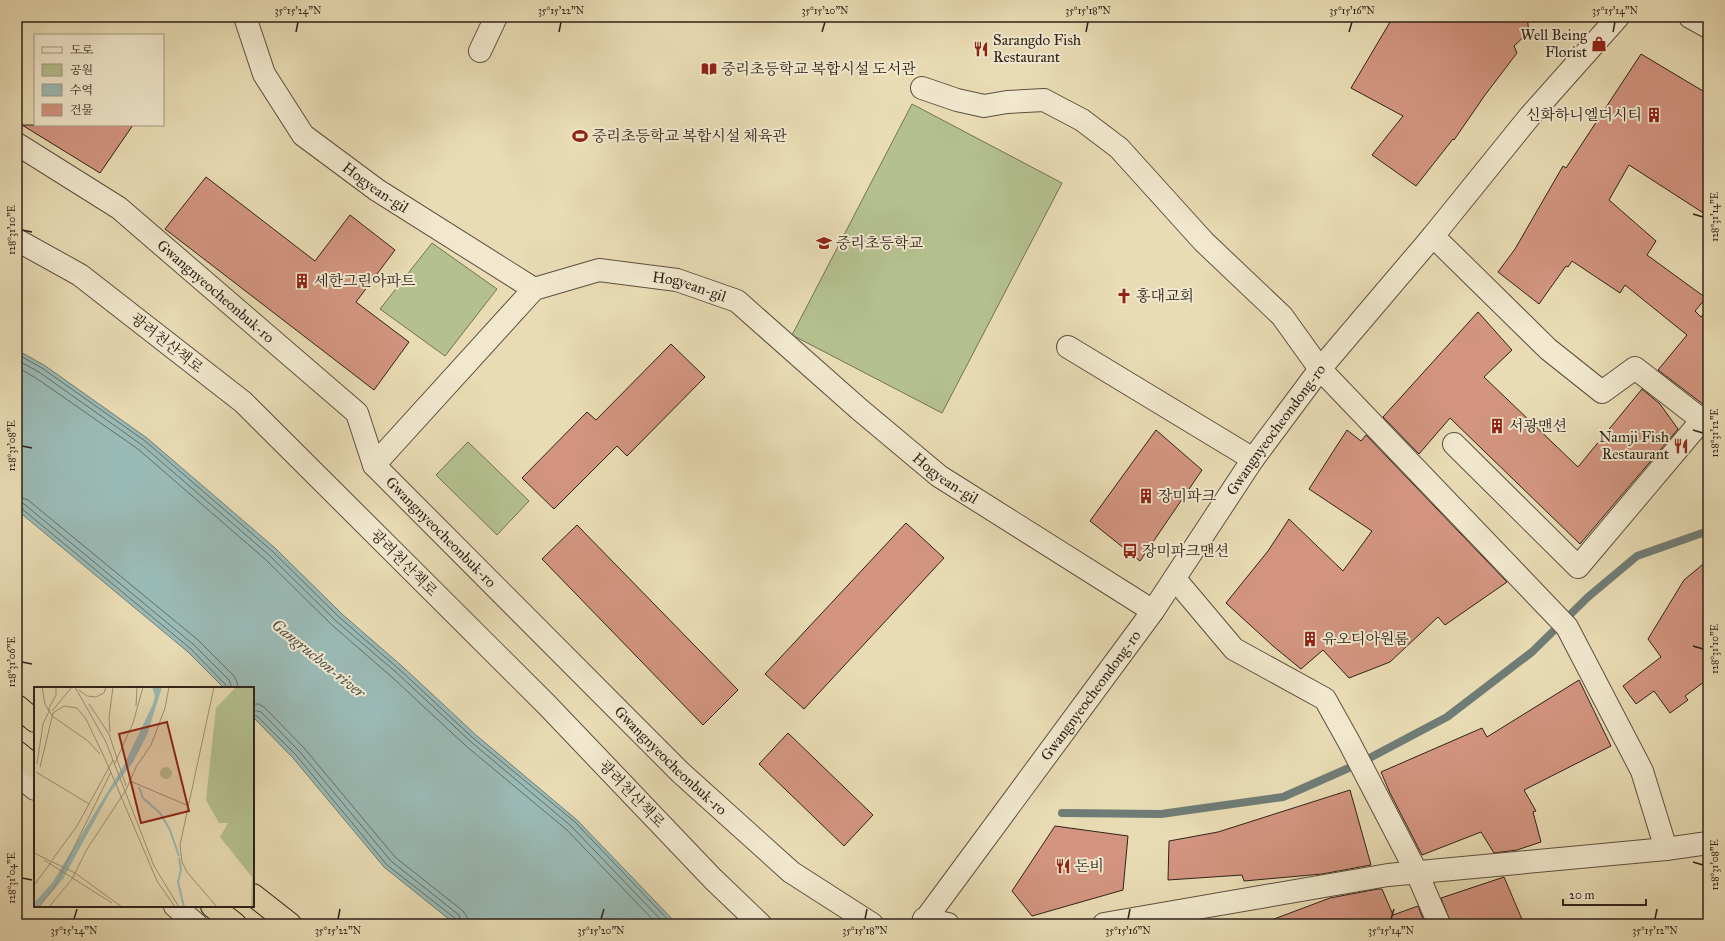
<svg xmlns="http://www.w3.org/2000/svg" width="1725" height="941" font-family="'IM FELL Great Primer','Noto Serif KR',serif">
<rect width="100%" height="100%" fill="#e9dcb4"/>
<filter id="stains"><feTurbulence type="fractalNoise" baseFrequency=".005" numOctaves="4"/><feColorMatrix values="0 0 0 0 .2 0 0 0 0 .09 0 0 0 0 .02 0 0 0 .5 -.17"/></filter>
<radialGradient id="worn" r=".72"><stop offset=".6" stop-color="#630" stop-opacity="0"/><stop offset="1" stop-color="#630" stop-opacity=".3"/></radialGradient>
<g fill="#b4c18f" stroke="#727254">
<path d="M912,104L1062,183L942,413L792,335Z"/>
<path d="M432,243L497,289L445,356L380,309Z"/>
<path d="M468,442L529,501L497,535L436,475Z"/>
</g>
<path fill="#9abab5" stroke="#6f7d77" d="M17,350L44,365L147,438L275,548L342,614L403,667L476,735L577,820L677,924H455L384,867L293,758L253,717V688H224L188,652L17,510Z"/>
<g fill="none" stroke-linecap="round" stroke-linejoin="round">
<g stroke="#646e68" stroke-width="1">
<path d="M17,354L42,368L145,441L272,551L339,617L400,670L473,738L575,822L672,924"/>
<path d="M17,360L39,372L142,445L269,555L336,621L397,673L470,741L571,826L665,924"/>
<path d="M17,367L36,378L138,449L265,559L332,625L393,678L466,746L567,830L657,924"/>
<path d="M17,496L28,500L198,640L234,676L237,682L238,688"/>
<path d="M17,502L24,504L194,645L229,680L232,688"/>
<path d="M17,507L21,508L191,649L225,684L227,688"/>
<path d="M253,704H259L265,708L304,748L395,857L463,911L467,917L468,924"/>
<path d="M253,710L261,712L300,752L391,861L459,915L462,924"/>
<path d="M253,715L257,716L296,755L387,865L456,919L457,924"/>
</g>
<path stroke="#6f7d77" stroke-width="8" d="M1062,813L1161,814L1283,797L1360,763L1447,717L1532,652L1588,597L1637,556L1708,531"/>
</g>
<g fill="#d39580" stroke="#2f221a">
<path d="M1393,17H1527L1529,32L1514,46L1517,53L1485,95L1454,140L1453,139L1416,186L1372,155L1403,116L1351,88Z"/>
<path d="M1641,54L1708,94V216L1629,165L1609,200L1656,241L1647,255L1706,298L1695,311L1701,317L1708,309V408L1658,370L1687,335L1625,285L1620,293L1572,261L1568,267L1566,266L1539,304L1498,272L1515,249L1563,166L1566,168Z"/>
<path d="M22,125H133L100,173Z"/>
<path d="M206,177L315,261L350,215L395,250L356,302L409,342L374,390L165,229Z"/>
<path d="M1478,312L1512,350L1484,377L1578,467L1642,389L1660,404L1678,429L1580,544L1450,418L1419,454L1383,417Z"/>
<path d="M671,344L705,377L627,456L617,446L554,509L522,478L587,412L596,420Z"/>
<path d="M1156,430L1202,470L1140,561L1090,521Z"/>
<path d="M1347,430L1361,441L1366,435L1507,582L1445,625L1438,617L1390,662L1349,678L1323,650L1301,669L1273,646L1226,603L1268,551L1289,519L1343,571L1372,531L1309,489Z"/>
<path d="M906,523L944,558L804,709L765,674Z"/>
<path d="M577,525L738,690L703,725L542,559Z"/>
<path d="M1708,560V679L1685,696L1688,700L1670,713L1654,691L1636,704L1623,686L1661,657L1648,639L1684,580Z"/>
<path d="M1579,680L1611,746L1524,790L1536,811L1533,812L1541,842L1517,850L1494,853L1481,832L1422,855L1390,793L1381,772L1482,728L1487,737Z"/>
<path d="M788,733L873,815L844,846L759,764Z"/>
<path d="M1350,790L1371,865L1322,874L1244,881L1242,875L1168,880L1169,841L1218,832Z"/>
<path d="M1055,826L1128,836L1123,890L1032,916L1012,891Z"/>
<path d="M1504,877L1524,924H1451L1441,898Z"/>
<path d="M1378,889H1382L1393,915L1418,906L1425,924H1267L1266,922L1330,898Z"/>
</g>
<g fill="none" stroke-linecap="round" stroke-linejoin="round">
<defs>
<g id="minor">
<path id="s1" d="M245,17L264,74L303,135L377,190L534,289L599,270L677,280L737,301L859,409L939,476L1153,611"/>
<path d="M1690,17L1708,27"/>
<path d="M480,51L496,17"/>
<path d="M922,88L957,100L984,106L1007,102L1044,100L1082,120L1119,148L1204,242L1282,316L1320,369L1567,627L1642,771L1666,849"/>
<path id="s2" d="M17,144L119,208L357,413L374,465L680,772L791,872L872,924"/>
<path d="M1433,236L1548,349L1602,392L1635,368L1702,420L1578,567L1454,444"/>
<path d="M17,240L80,275L243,402L547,705L713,879L760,924"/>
<path d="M1068,347L1253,459"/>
<path d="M374,465L534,289"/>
<path d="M1175,579L1234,649L1325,699L1349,742L1417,873L1439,924"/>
<path d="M17,774L35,789"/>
<path d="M175,906L196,924"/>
<path d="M924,919L948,924"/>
<path id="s3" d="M922,924L1153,611L1253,459L1320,369L1433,236L1530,116L1618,17"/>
<path d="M1104,924L1388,875L1666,849L1708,843"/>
</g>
<g id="highway">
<path d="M17,706L35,721"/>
<path d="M17,752L35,767"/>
<path d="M253,895L290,924"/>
<path d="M212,906L235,924"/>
</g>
</defs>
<use href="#minor" stroke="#5e5040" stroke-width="24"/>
<use href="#highway" stroke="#2f221a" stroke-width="24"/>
<use href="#minor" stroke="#f1e8ce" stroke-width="22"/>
<use href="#highway" stroke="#e9dcb4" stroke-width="22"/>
</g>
<path fill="none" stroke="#2f221a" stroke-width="1.5" d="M296,32L298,22M559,32L561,22M822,32L825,22M1086,32L1088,22M1349,32L1352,22M1613,32L1615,22M1693,214L1703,217M22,230L32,232M1693,430L1703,433M22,446L32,448M1693,646L1703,649M22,662L32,664M1693,862L1703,865M22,878L32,880M74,919L77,909M338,919L340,909M601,919L604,909M865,919L867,909M1128,919L1130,909M1391,919L1394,909M1655,919L1657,909"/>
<defs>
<symbol id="shop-bare" viewBox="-9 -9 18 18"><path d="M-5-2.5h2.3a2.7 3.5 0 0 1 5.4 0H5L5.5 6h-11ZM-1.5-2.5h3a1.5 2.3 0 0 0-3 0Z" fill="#8f2418" stroke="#f1e8ce" stroke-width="2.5" paint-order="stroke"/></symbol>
<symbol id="restaurant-bare" viewBox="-9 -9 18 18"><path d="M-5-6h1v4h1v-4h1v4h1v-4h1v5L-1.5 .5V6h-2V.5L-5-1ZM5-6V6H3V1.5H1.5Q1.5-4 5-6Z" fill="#8f2418" stroke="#f1e8ce" stroke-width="2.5" paint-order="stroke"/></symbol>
<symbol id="library-bare" viewBox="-9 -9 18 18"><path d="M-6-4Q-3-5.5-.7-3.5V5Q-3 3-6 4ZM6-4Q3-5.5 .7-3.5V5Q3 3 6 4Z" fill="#8f2418" stroke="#f1e8ce" stroke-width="2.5" paint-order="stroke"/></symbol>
<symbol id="building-bare" viewBox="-9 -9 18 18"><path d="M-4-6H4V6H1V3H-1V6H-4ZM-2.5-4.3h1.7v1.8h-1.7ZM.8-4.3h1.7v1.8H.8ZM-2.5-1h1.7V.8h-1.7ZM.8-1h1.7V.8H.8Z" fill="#8f2418" stroke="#f1e8ce" stroke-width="2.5" paint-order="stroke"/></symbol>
<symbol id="stadium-bare" viewBox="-9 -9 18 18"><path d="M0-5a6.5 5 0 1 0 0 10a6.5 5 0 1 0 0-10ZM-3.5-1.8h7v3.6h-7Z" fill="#8f2418" stroke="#f1e8ce" stroke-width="2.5" paint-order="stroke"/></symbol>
<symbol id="school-bare" viewBox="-9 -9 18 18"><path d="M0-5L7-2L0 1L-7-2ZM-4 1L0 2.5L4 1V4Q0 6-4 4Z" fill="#8f2418" stroke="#f1e8ce" stroke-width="2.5" paint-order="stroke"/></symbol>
<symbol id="church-bare" viewBox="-9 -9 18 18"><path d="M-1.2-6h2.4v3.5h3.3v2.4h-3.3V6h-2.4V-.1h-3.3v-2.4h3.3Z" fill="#8f2418" stroke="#f1e8ce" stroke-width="2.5" paint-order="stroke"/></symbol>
<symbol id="bus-bare" viewBox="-9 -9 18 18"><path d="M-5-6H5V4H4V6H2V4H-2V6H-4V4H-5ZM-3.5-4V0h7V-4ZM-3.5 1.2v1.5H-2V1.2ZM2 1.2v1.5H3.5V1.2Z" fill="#8f2418" stroke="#f1e8ce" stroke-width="2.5" paint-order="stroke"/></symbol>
</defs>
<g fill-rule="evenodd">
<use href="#shop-bare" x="1588" y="33" width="22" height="22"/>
<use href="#restaurant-bare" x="970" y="38" width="22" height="22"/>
<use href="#library-bare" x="698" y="58" width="22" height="22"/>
<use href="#building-bare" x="1643" y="104" width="22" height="22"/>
<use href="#stadium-bare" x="569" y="125" width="22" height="22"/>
<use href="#school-bare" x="813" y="232" width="22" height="22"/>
<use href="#building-bare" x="291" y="270" width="22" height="22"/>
<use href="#church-bare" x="1113" y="285" width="22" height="22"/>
<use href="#building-bare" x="1486" y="415" width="22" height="22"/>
<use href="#restaurant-bare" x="1670" y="435" width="22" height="22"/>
<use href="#building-bare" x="1135" y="485" width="22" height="22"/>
<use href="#bus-bare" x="1119" y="540" width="22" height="22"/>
<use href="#building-bare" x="1299" y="628" width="22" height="22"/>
<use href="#restaurant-bare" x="1052" y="855" width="22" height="22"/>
</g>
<g text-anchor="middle" stroke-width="4" stroke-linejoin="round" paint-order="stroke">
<g font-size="15" fill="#2f221a" stroke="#f1e8ce" text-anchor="start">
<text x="1587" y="40" text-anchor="end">Well Being<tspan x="1587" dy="17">Florist</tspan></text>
<text x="993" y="45">Sarangdo Fish<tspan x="993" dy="17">Restaurant</tspan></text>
<text x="721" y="74">중리초등학교 복합시설 도서관</text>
<text x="1642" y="120" text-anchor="end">신화하니엘더시티</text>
<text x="592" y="141">중리초등학교 복합시설 체육관</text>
<text x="836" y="248">중리초등학교</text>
<text x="314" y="286">세한그린아파트</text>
<text x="1136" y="301">홍대교회</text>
<text x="1509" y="431">서광맨션</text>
<text x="1669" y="442" text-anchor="end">Namji Fish<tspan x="1669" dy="17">Restaurant</tspan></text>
<text x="1158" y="501">장미파크</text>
<text x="1142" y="556">장미파크맨션</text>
<text x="1322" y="644">유오디아원룸</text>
<text x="1075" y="871">돈비</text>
</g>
<g font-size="15" fill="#2f221a" stroke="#f1e8ce">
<text dy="5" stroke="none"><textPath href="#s1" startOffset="222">Hogyean-gil</textPath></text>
<text dy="5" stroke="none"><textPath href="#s1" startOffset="570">Hogyean-gil</textPath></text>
<text dy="5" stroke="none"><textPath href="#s2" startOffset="248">Gwangnyeocheonbuk-ro</textPath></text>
<text transform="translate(167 343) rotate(38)" y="5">광려천산책로</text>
<text dy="5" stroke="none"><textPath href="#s3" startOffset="608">Gwangnyeocheondong-ro</textPath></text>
<text dy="5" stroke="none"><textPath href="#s1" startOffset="894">Hogyean-gil</textPath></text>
<text dy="5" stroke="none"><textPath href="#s2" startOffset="584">Gwangnyeocheonbuk-ro</textPath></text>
<text transform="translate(404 563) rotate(45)" y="5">광려천산책로</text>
<text dy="5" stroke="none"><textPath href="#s3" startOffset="284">Gwangnyeocheondong-ro</textPath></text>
<text dy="5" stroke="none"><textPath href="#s2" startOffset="908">Gwangnyeocheonbuk-ro</textPath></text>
<text transform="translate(632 794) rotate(46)" y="5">광려천산책로</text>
</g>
<g font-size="16" font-style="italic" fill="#4f5048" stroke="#f1e8ce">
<text transform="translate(319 658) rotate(39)" y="6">Gangruchon-river</text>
</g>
</g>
<g transform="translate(34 687)">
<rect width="220" height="220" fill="#e9dcb4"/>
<path d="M202,0H220V220H217L218,190L186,150L194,136H185L172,113L182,21ZM126 86a6 6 0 1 1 12 0a6 6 0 1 1-12 0Z" fill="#b4c18f"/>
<path d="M118,0H128L113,48L99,75L75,107L29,192L5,220H0V216L18,196L90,78L119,17L121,9Z" fill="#9abab5"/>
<path fill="none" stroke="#9abab5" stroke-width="2" d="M84,0H108M105,100L109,111L126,126L136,143L145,169M145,171L147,183L144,195L150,220"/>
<path fill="none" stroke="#9f9276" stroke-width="1" d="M8,0L11,17L18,29L54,54L66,67M41,0L72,55L120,179L145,220M180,0L146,158L148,175L153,185L183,220M45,3L53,9L62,10L70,6L72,0M55,17L75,47L92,99M102,19L103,0M14,23L22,8V0M18,24L38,0M76,45L75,31L79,0M3,77L9,37L16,22M80,78L99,36L109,0M6,80L19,26L30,19L43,21L52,32L72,74L123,194L141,220M2,85L55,117M96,94L155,119M0,166L41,186L88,220M10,173L78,216M18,173L43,139L79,73M0,198L18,174M5,220L21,199L77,85M15,220L38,192L53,162L92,103L102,80L117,58L131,21L135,0"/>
<path fill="#8f2418" fill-opacity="0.15" stroke="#8f2418" stroke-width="2" d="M133,35L155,124L107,136L85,47Z"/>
<rect width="220" height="220" fill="none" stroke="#2f221a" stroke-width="2"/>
</g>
<rect width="1725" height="941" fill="none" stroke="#e9dcb4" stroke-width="44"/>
<rect x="34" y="34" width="130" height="92" fill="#f1e8ce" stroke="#a39986"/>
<rect x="42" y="47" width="20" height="6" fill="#f1e8ce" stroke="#a39986"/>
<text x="70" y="54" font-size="12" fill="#2f221a">도로</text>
<rect x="42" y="64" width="20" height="12" fill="#b4c18f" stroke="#a39986"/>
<text x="70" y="74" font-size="12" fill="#2f221a">공원</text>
<rect x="42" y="84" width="20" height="12" fill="#9abab5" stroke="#a39986"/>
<text x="70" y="94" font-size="12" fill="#2f221a">수역</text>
<rect x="42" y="104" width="20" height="12" fill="#d39580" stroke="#a39986"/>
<text x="70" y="114" font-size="12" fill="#2f221a">건물</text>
<path d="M1563 899v6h83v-6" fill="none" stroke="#2f221a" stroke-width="2"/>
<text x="1569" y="899" font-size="12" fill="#2f221a" stroke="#f1e8ce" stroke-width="3" paint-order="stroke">20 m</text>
<rect x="22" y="22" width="1681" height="897" fill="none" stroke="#2f221a" stroke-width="1.5"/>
<g font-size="10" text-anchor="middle" fill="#2f221a">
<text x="298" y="14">35°15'24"N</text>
<text x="561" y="14">35°15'22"N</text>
<text x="825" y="14">35°15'20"N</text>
<text x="1088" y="14">35°15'18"N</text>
<text x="1352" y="14">35°15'16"N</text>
<text x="1615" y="14">35°15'14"N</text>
<text transform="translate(1714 217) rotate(-90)" y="4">128°31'14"E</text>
<text transform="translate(11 230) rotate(-90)" y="4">128°31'10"E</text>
<text transform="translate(1714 433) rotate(-90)" y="4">128°31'12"E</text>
<text transform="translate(11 446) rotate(-90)" y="4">128°31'08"E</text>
<text transform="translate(1714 649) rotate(-90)" y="4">128°31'10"E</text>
<text transform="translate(11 662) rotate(-90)" y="4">128°31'06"E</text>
<text transform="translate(1714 865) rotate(-90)" y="4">128°31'08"E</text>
<text transform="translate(11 878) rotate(-90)" y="4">128°31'04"E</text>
<text x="74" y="934">35°15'24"N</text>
<text x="338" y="934">35°15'22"N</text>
<text x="601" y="934">35°15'20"N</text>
<text x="865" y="934">35°15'18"N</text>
<text x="1128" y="934">35°15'16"N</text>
<text x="1391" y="934">35°15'14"N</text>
<text x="1655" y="934">35°15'12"N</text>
</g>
<rect width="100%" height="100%" filter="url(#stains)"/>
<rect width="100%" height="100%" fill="url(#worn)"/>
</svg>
